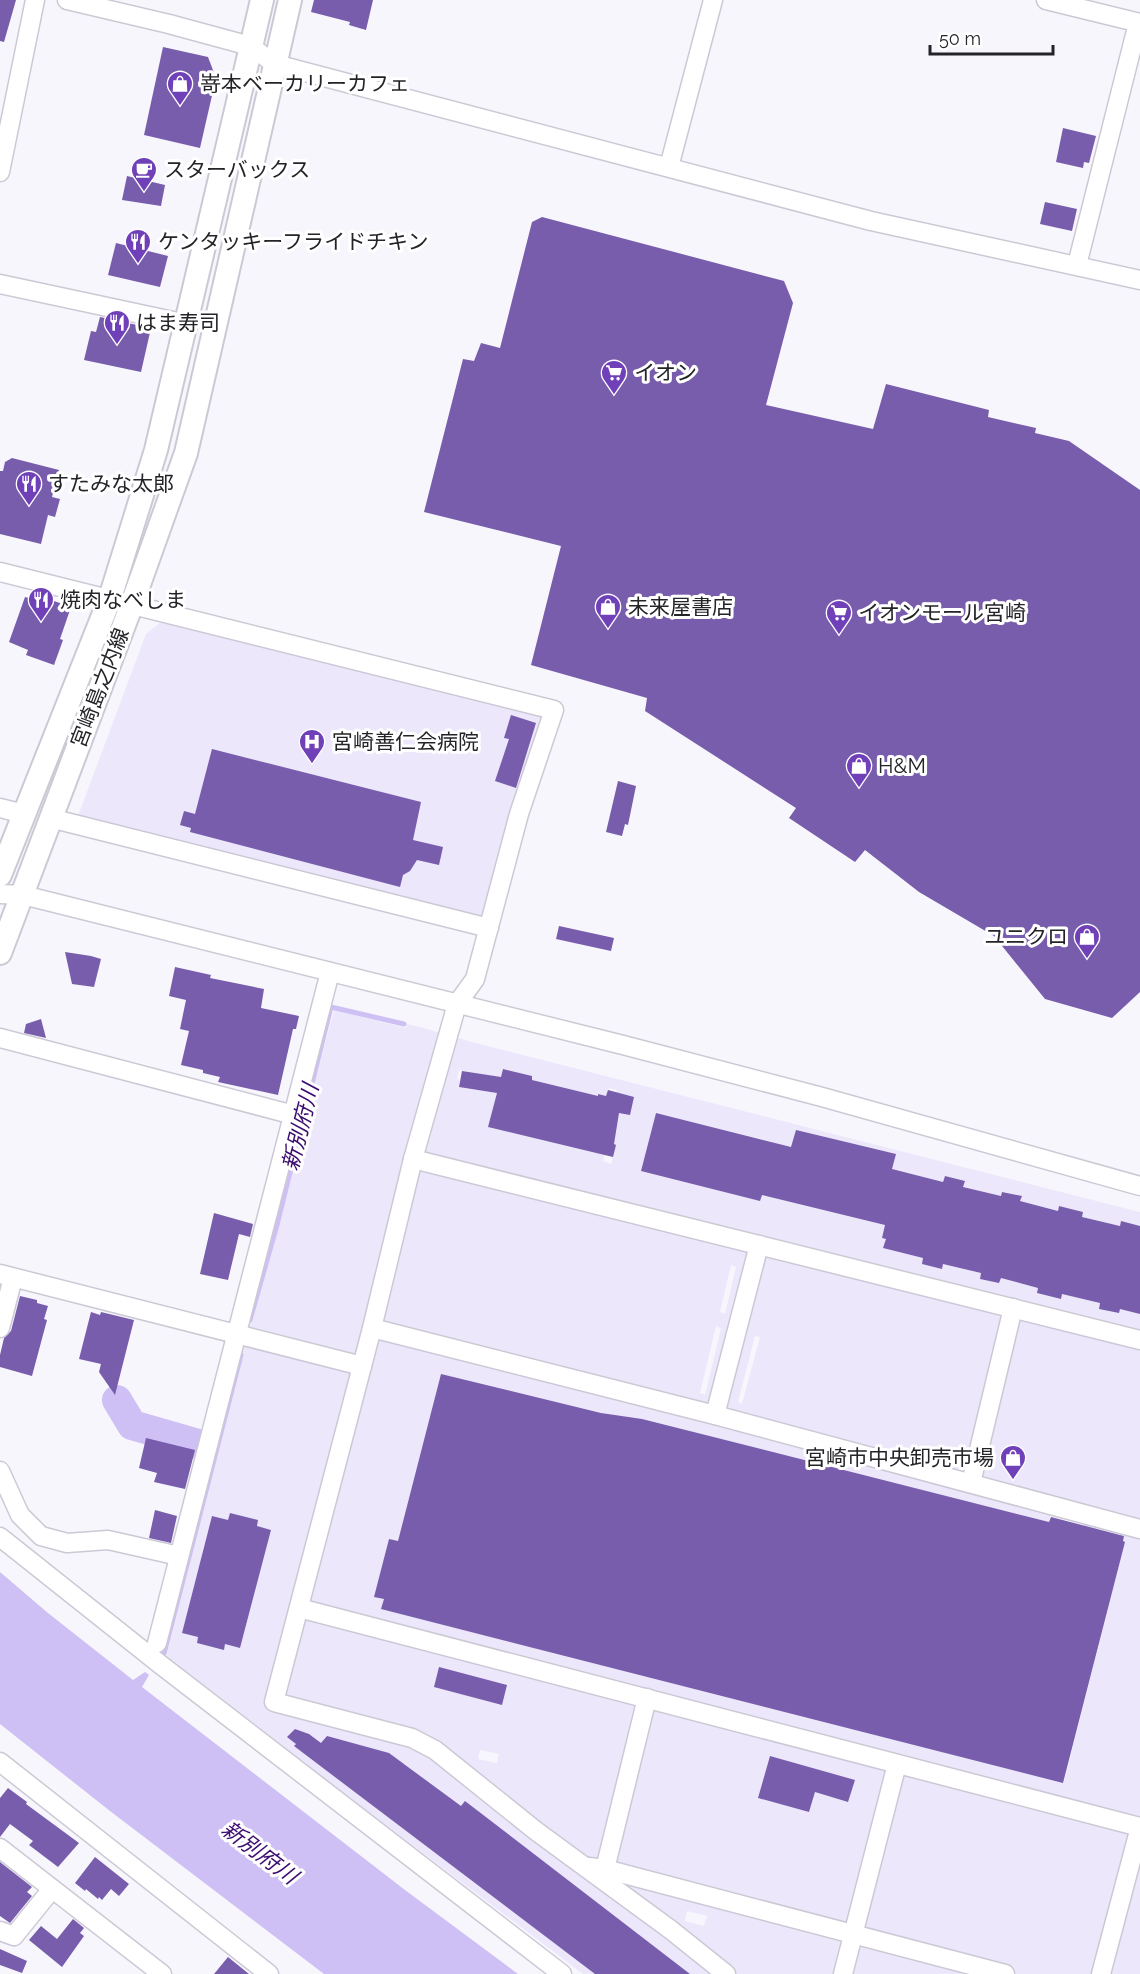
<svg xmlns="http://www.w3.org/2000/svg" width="1140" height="1974" font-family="Raleway,'Noto Sans JP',sans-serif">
<rect width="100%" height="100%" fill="#f8f6fd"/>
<g fill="#ece7fb" fill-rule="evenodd">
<path d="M162,621L543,714L506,827L484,917L78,816L146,634Z"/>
<path d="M334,1010L406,1028L407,1024L420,1027L472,1042L1140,1212V1226L1121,1221L1120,1226L1082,1217L1083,1212L1059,1206L1058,1211L1020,1201L1021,1196L1003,1192L1001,1196L963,1187L965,1181L945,1176L943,1182L903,1172L882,1237L886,1239L884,1248L923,1258L942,1269L943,1264L981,1273L980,1279L999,1283L1001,1278L1038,1288L1037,1293L1061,1299L1062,1294L1100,1303L1099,1309L1118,1313L1120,1309L1140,1314V1974H583L166,1659L217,1449ZM503,1069L532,1076V1080L598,1096V1094L606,1096L609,1088L617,1090L613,1109L489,1127ZM459,1070L479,1074L476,1090L459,1087L460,1080L457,1079ZM656,1113L772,1142L757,1200L641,1171ZM608,1143L616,1145L611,1164L603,1161ZM731,1265L736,1267L725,1314L720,1312ZM716,1326L721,1328L705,1395L700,1393ZM755,1336L760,1337L742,1404L738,1402ZM441,1374L1049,1522L1051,1513L1085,1522L1082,1531L1095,1534L1098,1525L1125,1532L1123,1541L1125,1542L1064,1782L382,1609L384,1599L375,1597L389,1539L398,1541ZM230,1513L258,1520L257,1526L271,1530L240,1648L225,1644L224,1649L197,1643L198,1637L182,1633L199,1567L219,1557L202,1553L212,1516L228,1520ZM295,1729L309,1734L321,1743L295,1746ZM480,1750L499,1754L497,1763L478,1759ZM770,1756L854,1780L848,1802L815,1792L809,1812L758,1798ZM405,1764L489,1828L396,1775ZM687,1911L707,1916L704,1926L685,1921Z"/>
</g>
<path fill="#cec0f4" d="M0,1572L48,1613L133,1680L145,1672L149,1675L142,1687L405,1890L518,1974H324L110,1811L0,1724Z"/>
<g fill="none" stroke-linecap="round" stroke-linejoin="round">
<g stroke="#cec0f4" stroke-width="5">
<path d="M250,1320L277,1225L331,1007L404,1024"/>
<path d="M164,1654L241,1355"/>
</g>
<path stroke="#cec0f4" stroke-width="30" d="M117,1400L132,1425L198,1444"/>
</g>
<g fill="#775dac">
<path d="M0,0H16L4,42L0,41Z"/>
<path d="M314,0H373L366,30L349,25L350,22L311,12Z"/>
<path d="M163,47L208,57L216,78L200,148L144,135Z"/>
<path d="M1063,128L1096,136L1089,163L1084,162L1083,168L1056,162Z"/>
<path d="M127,176L165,185L161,206L122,200Z"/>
<path d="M1045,202L1077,209L1072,231L1040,224Z"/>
<path d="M542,217L784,281L793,303L766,405L873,429L886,384L989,410L988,417L1036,428L1035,433L1069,441L1140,490V992L1112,1018L1045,999L994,936L919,892L865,850L855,862L789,818L796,808L645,711L647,698L531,665L561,546L424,512L463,359L474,361L481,343L500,348L532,222Z"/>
<path d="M116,243L168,256L160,287L108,275Z"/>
<path d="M100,317L151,328L141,372L84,360L91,331L96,332Z"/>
<path d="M12,458L59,470L52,497L60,499L55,517L48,515L41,544L0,534V471H3L5,462Z"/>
<path d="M34,594L71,607L60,639L63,640L54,665L26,655L28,650L9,642L25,597L32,599Z"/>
<path d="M511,715L536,723L516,788L495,781L509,739L504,738Z"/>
<path d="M212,749L421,802L413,840L443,847L439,865L417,860L410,871L403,875L400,887L190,832L191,828L180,825L184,811L195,814Z"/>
<path d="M618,781L636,786L628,825L625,824L622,836L606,832Z"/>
<path d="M559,926L614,938L611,951L556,939Z"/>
<path d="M65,952L91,956L101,959L94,987L72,984Z"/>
<path d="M175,967L211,975L210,978L264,989L261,1008L299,1016L296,1029H293L278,1095L218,1082L220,1077L203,1073V1070L181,1065L189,1031L180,1029L186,1000L169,996Z"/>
<path d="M41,1019L46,1038L24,1033L26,1024Z"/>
<path d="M503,1069L532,1076V1080L598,1096V1094L606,1096L608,1090L634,1097L630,1115L619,1113L614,1144L616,1145L613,1157L488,1127L497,1093L459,1087L462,1071L501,1077Z"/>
<path d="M656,1113L791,1147L796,1130L896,1154L892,1169L943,1182L945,1176L965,1181L963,1187L1001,1196L1002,1192L1022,1196L1020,1201L1058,1211L1059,1206L1083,1212L1082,1217L1120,1226L1121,1221L1140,1226V1314L1120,1309L1119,1313L1099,1309L1100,1303L1062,1294L1061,1299L1037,1293L1038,1288L1001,1278L999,1283L980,1279L981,1273L943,1264L942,1269L922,1264L923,1258L883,1248L886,1239L882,1238L885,1225L762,1195L760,1201L641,1171Z"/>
<path d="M214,1213L253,1224L250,1237L239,1234L228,1280L200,1274Z"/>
<path d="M20,1296L37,1300V1303L48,1306L44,1319L47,1320L32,1376L0,1367V1355L4,1338L11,1331Z"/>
<path d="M91,1312L100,1315L101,1312L134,1320L115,1395L99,1372L101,1364L79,1359Z"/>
<path d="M441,1374L601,1413L642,1419L1049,1522L1051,1517L1124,1536L1123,1541L1125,1542L1063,1783L381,1609L384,1599L374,1597L389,1539L398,1541Z"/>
<path d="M146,1438L195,1450L185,1489L154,1482L157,1473L139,1468Z"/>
<path d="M155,1510L177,1516L171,1543L149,1538Z"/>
<path d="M230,1513L258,1520L257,1526L271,1530L240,1648L225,1644L224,1650L197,1643L198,1637L182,1633L212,1516L228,1520Z"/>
<path d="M439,1667L507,1685L502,1705L434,1687Z"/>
<path d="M295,1729L309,1734L321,1743L327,1736L389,1753L461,1806L465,1801L690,1974H595L294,1746L296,1744L287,1737Z"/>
<path d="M770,1756L855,1780L848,1802L815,1792L809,1812L758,1798Z"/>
<path d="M8,1788L27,1802L26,1804L79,1843L58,1867L29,1845L33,1841L10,1824L0,1837V1798Z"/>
<path d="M95,1857L129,1884L119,1896L111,1889L102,1900L99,1897L98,1899L86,1889L85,1891L75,1883Z"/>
<path d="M0,1862L32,1887L27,1892L32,1896L10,1923L0,1916Z"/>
<path d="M73,1919L84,1928L80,1933L84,1936L62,1967L29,1940L41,1926L57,1939Z"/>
<path d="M0,1949L27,1961L22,1973L0,1965Z"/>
<path d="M228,1957L249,1974H214Z"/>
</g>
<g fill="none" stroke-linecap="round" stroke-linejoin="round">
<defs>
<g id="minor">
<path d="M67,0L169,24L250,46L275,64L871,221L1140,280"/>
<path d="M1046,0L1140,23"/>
<path d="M669,167L713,0"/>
<path d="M0,172L35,0"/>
<path d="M1077,265L1138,23"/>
<path d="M0,284L187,324"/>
<path d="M0,572L554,710L519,814L475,979L457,1004L413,1159L372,1328L274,1702L412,1738L435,1750L536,1831L671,1930L726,1974"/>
<path d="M0,808L24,814"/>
<path d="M50,818L489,928"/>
<path d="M0,894L23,895L623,1045L822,1097L1140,1186"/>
<path d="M0,1038L294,1115"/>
<path d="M413,1159L1140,1340"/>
<path d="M0,1274L362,1366"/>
<path d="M0,1328L13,1278"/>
<path d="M372,1328L715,1415L1140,1529"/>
<path d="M715,1415L759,1245"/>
<path d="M0,1471L20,1515L41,1536L67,1543L108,1540L179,1556"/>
<path d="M971,1483L1013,1308"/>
<path d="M0,1537L161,1665L562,1974"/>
<path d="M299,1608L1140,1827"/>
<path d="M157,1643L330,972"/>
<path d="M0,1762L269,1974"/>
<path d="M0,1848L162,1974"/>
<path d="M589,1867L605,1869L1005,1974"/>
<path d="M605,1869L647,1698"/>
<path d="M0,1931L14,1936L52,1889"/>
<path d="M843,1974L897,1764"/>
<path d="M1101,1974L1140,1827"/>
</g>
<g id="major">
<path d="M0,875L110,598L156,450L262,0"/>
<path d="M0,953L132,604L186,453L290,0"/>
</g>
</defs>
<use href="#minor" stroke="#ccc9d5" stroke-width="21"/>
<use href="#major" stroke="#ccc9d5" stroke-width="26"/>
<use href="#minor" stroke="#fff" stroke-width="18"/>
<use href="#major" stroke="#fff" stroke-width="22"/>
</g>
<defs>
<symbol id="shop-pin" viewBox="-11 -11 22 30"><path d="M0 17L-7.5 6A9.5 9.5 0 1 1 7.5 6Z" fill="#6f40b7" stroke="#fff"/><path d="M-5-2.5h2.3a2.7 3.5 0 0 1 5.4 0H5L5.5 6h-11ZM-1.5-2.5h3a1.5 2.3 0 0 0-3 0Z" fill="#fff"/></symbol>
<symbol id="cafe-pin" viewBox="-11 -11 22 30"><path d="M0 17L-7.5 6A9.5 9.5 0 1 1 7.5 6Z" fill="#6f40b7" stroke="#fff"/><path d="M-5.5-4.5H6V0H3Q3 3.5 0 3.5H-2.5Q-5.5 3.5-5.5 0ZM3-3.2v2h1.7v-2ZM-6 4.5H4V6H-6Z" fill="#fff"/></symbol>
<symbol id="restaurant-pin" viewBox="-11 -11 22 30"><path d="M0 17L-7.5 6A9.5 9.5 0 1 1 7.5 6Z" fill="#6f40b7" stroke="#fff"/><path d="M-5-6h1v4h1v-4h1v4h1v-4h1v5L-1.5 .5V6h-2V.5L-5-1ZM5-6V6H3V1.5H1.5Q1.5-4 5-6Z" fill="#fff"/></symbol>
<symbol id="supermarket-pin" viewBox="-11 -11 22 30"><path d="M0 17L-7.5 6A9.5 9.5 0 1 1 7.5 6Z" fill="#6f40b7" stroke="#fff"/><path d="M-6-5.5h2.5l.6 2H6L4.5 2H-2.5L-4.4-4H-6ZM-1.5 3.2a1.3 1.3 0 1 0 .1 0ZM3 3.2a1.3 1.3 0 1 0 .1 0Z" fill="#fff"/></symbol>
<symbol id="hospital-pin" viewBox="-11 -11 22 30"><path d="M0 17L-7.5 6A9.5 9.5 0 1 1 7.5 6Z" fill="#6f40b7" stroke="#fff"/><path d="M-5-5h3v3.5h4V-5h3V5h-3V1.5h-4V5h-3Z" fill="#fff"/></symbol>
</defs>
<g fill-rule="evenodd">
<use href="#shop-pin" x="165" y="69" width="30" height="40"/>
<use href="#cafe-pin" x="129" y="155" width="30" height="40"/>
<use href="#restaurant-pin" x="123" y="227" width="30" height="40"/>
<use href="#restaurant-pin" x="102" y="308" width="30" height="40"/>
<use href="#supermarket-pin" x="599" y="358" width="30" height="40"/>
<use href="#restaurant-pin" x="14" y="469" width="30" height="40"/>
<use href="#restaurant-pin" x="26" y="585" width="30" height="40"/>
<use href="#shop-pin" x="593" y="592" width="30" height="40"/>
<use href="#supermarket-pin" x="824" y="598" width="30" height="40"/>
<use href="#hospital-pin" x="297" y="727" width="30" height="40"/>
<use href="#shop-pin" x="844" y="751" width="30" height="40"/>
<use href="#shop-pin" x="1072" y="922" width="30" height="40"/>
<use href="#shop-pin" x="998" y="1443" width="30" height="40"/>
</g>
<g text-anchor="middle" stroke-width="6" stroke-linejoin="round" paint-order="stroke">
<g font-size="21" fill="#242327" stroke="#fff" text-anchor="start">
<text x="200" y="91">嵜本ベーカリーカフェ</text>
<text x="164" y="177">スターバックス</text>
<text x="158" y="249">ケンタッキーフライドチキン</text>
<text x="136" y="330">はま寿司</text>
<text x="634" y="380">イオン</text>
<text x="48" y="491">すたみな太郎</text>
<text x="60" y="607">焼肉なべしま</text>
<text x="628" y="614">未来屋書店</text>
<text x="858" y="620">イオンモール宮崎</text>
<text x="332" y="749">宮崎善仁会病院</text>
<text x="878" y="773">H&amp;M</text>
<text x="1068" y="944" text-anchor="end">ユニクロ</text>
<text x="994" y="1465" text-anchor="end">宮崎市中央卸売市場</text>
</g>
<g font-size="21" fill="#242327" stroke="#fff">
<text transform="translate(100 688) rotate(-69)" y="7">宮崎島之内線</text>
</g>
<g font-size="22" font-style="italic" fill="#3b0c70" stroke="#fff">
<text transform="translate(300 1127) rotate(-76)" y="8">新別府川</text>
<text transform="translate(260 1852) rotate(37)" y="8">新別府川</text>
</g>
</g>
<path d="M930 45v9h123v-9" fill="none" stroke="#242327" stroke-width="3"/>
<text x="939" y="45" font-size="18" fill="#242327" stroke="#ffffff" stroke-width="4.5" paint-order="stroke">50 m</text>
</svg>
